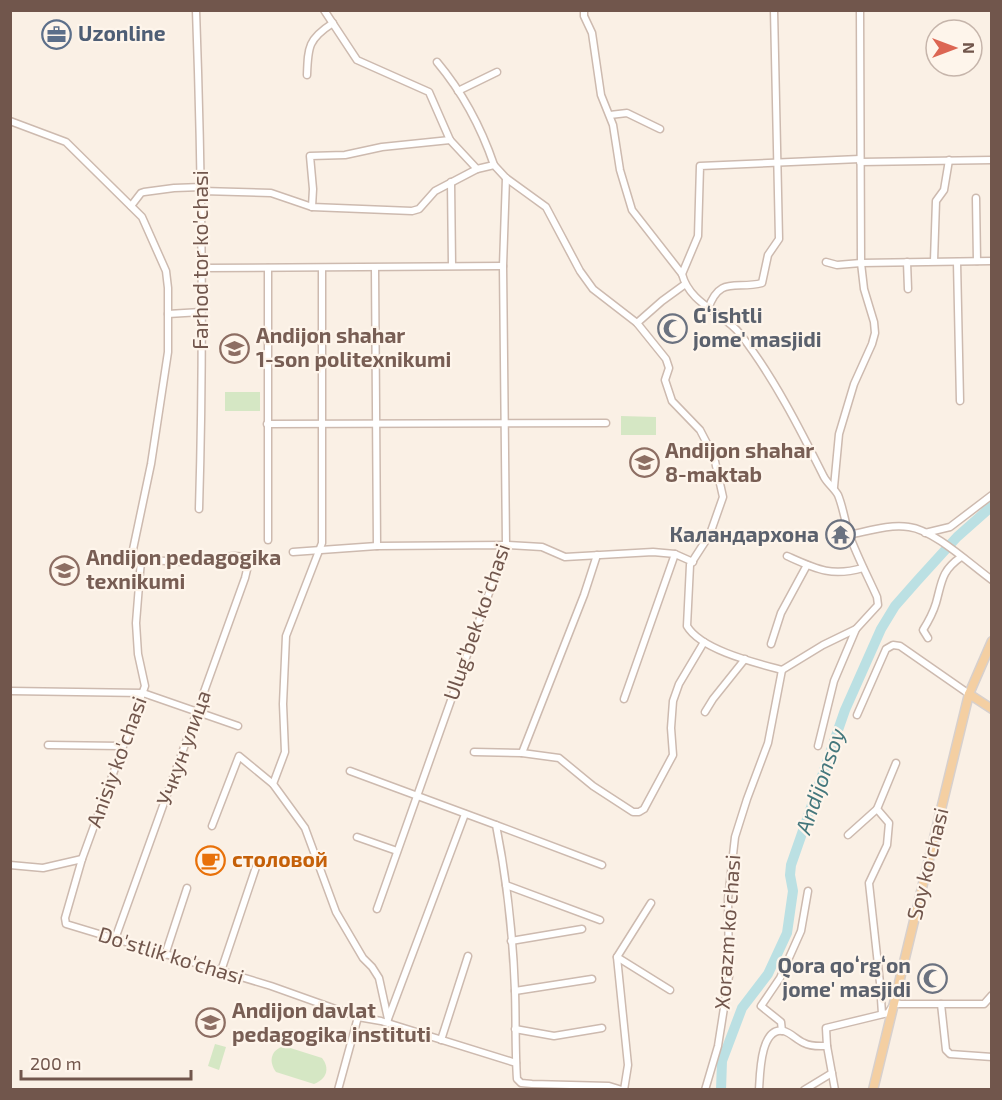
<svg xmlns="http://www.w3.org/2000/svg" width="1002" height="1100" font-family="'Exo 2',sans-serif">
<rect width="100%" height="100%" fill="#faf0e5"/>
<g fill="#d5e7c4">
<rect x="225" y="392" width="35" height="19"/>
<path d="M621,416L656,417V435H621Z"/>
<path d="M215,1044L226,1047L219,1070L208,1066Z"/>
<path d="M284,1046L322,1058C330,1068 327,1079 314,1084L276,1072C268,1061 271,1050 284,1046Z"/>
</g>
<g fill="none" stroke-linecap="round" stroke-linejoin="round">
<path stroke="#bbe0e3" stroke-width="10" d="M721,1090L722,1061L742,1008L768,974L787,933L793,891L790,875L791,865L845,710L881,629L895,606L917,581L957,537L992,506"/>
<defs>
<g id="minor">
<path d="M196,10C202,177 204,343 199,509"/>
<path d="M324,10L357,60L429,92L450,140L477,169L494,165L506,178L546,207L580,271L593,289L637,323L666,359L669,368L665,380L672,401L700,430L714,457L723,497L710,534L690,565L687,626C701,650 756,663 782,670"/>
<path d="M584,10V16L592,33L601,95L613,125L620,170L632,210L682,274C690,305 725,313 741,335C774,378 800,429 824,477C828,484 834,488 838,495C843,507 845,522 849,534C857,556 868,577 877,597L878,605L856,629L823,645L782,670"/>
<path d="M437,62C463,93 481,127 494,165"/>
<path d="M307,75C308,47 308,39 333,23"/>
<path d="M458,91L497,72"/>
<path d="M610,115L627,113L660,129"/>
<path d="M10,121L66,142L142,217L166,271L168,288V352L151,464L131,559L184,562L234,556L261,558"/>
<path d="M860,162L992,160"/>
<path d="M451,182L452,265"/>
<path d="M202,191L271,193L312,207L412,211L419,209L435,191L477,169"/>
<path d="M976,198L977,261"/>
<path d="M131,206L141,193L144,192L174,188L202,187"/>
<path d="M312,207L313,189L310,156L345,155L382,147L450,140"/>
<path d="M934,261L936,201L944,190L949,160"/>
<path d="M826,262L837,265L861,263L992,261"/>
<path d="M907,262L908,289"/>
<path d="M957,262L960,401"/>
<path d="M202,268L503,266"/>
<path d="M375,268L377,546"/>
<path d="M682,274L698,236L700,166L860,159"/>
<path d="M708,309C720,275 736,290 762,283L768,255L779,239L774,10"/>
<path d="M168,314L201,312"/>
<path d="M637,323L662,301L684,285"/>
<path d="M267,424L606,423"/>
<path d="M834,487L839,434L854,384L872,344L875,333L874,322L864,289L861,263L860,10"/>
<path d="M925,533L950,527L992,495"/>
<path d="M849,535C869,531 889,524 909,527C934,530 971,565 992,580"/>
<path d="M268,540V268"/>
<path d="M293,552L377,546L506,545L542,547L565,557L653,552L675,554L693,562"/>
<path d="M787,556C816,569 831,577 863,568"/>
<path d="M141,560L136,623L138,654L145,686L82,859L65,918L66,924L271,986L358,1017L381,1021L516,1063"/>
<path d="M928,638L923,630C928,622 933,613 936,603C942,582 941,571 961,557"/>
<path d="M771,644L781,613L807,565"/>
<path d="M10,691L143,693L238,726"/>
<path d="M624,699L675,554"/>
<path d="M705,712L713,699L745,659"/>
<path d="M857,715L886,649L893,645L900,646L969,694"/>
<path d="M48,745L122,746"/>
<path d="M818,746L834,681L856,629"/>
<path d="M474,752L522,753L559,758L593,786L633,812H639L644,809L673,755L671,728L673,701L679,684L704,642"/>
<path d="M522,753L584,595L597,555"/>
<path d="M350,771L496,825C507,880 513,936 515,991C516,1020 515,1050 517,1079L521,1083L532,1084L609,1086L622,1090"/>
<path d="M273,784L285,752L283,704L286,636L322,543V268"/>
<path d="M496,825L602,865"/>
<path d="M212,826L239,756L273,784L305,828L336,912L363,958L372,967L379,978L388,1019"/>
<path d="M848,835L877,809"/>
<path d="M357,837L397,851"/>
<path d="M10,865L43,868L82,859"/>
<path d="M506,885L600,920"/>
<path d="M377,909L506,545L503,266L506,178"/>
<path d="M115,939L245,578L250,557"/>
<path d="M511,941L582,929"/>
<path d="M165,955L187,888"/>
<path d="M617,957L670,990"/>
<path d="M221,971L256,867"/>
<path d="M515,991L592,979"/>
<path d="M941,1004L946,1050L950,1054L992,1057"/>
<path d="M882,1014L880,983L869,883L887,845L889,823L877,809L896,763"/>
<path d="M388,1019L465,814"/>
<path d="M515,1029L554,1036L602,1028"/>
<path d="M782,1031L781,1022L761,1006L780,978L801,931L808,891"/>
<path d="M441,1040L468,956"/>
<path d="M827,1046L835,1090"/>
<path d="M338,1090L358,1017"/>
<path d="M624,1090L628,1065L617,957L651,903"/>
<path d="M705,1090L718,1046L729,976L728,899L735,837L747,799L768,743L782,670"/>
<path d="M759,1090C760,1075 760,1026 784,1031C791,1033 797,1040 804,1043C811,1047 819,1046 827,1046L826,1028L888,1013L894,1004H984L992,995"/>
<path d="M804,1090L832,1073"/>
</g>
<g id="major">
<path d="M969,694L992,709"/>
<path d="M873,1090L969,694L992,641"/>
</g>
</defs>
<use href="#minor" stroke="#cdbaaf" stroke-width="9"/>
<use href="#major" stroke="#d7d0cd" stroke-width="11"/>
<use href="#minor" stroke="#fff" stroke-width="6"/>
<use href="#major" stroke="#f4cfa2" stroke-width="8"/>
</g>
<defs>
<symbol id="office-ring" viewBox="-11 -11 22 22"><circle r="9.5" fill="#fef5eb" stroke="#5c6f8a" stroke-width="1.5"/><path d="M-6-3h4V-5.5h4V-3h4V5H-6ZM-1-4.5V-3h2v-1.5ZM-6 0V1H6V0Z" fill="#5c6f8a"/></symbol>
<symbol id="mosque-ring" viewBox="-11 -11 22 22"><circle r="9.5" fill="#fef5eb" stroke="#6b7280" stroke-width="1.5"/><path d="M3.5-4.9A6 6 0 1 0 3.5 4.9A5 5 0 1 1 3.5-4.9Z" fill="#6b7280"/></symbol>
<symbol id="university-ring" viewBox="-11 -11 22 22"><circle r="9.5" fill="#fef5eb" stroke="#8d6e63" stroke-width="1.5"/><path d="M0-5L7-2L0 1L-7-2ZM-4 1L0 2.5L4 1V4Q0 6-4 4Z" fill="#8d6e63"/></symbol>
<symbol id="school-ring" viewBox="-11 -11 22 22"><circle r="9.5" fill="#fef5eb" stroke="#8d6e63" stroke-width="1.5"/><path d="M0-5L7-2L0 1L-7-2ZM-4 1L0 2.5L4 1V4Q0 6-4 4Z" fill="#8d6e63"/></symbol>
<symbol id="temple-ring" viewBox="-11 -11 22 22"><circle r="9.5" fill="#fef5eb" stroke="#6b7280" stroke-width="1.5"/><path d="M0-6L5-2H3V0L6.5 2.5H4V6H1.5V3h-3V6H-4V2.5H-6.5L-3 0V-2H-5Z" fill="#6b7280"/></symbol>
<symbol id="cafe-ring" viewBox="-11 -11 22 22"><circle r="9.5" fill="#fef5eb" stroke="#e8710a" stroke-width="1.5"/><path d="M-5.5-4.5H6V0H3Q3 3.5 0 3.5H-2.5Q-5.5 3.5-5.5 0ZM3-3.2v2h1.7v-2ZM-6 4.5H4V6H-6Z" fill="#e8710a"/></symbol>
</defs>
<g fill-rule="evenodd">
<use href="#office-ring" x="40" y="18" width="33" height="33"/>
<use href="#mosque-ring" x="656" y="312" width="33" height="33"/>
<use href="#university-ring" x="218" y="332" width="33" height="33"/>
<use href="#school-ring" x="628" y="446" width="33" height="33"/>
<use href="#temple-ring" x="824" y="518" width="33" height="33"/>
<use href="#university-ring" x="48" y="554" width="33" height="33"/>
<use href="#cafe-ring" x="194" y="844" width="33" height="33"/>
<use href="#mosque-ring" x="916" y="962" width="33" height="33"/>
<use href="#university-ring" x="194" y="1006" width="33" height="33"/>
</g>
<g text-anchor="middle" stroke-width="4.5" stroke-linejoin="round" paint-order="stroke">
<g font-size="21" font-weight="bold" fill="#4e5e75" stroke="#fef5eb" text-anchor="start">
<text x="78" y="41">Uzonline</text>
</g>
<g font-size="21" fill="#71564c" stroke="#fef5eb">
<text transform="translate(201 260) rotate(-90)" y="7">Farhod tor ko'chasi</text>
<text transform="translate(477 622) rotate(-71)" y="7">Ulugʻbek koʻchasi</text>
<text transform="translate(184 748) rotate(-70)" y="7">Учкун улица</text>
<text transform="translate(117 762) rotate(-70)" y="7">Anisiy ko'chasi</text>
<text transform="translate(928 864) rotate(-76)" y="7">Soy ko'chasi</text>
<text transform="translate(728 932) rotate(-86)" y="7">Xorazm koʻchasi</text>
<text transform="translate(171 956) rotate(17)" y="7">Do'stlik ko'chasi</text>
</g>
<g font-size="21" font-weight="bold" fill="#5b616d" stroke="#fef5eb" text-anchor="end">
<text x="693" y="323" text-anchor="start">Gʻishtli<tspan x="693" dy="24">jome' masjidi</tspan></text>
<text x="819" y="542">Каландархона</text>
<text x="911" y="973">Qora qoʻrgʻon<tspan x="911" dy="24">jome' masjidi</tspan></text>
</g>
<g font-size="21" font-weight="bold" fill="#785e54" stroke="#fef5eb" text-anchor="start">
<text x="256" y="343">Andijon shahar<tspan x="256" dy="24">1-son politexnikumi</tspan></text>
<text x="665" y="458">Andijon shahar<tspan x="665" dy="24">8-maktab</tspan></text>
<text x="86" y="565">Andijon pedagogika<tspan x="86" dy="24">texnikumi</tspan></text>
<text x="232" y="1018">Andijon davlat<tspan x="232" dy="24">pedagogika instituti</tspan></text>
</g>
<g font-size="21" font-weight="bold" fill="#c56008" stroke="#fef5eb" text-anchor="start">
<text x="232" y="867">столовой</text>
</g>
<g font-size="22" font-style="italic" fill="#44777c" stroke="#fef5eb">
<text transform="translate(820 781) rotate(-71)" y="8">Andijonsoy</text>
</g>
</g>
<rect width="1002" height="1100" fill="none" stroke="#71564c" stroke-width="24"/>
<g transform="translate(954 48) rotate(90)"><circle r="28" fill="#fef5eb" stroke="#c6b5ab" stroke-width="1.5"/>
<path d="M0-4.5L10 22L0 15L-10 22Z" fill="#dc6653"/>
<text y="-9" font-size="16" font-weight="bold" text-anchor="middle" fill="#71564c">N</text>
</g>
<path d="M21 1070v9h170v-9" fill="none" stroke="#71564c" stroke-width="3"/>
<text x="30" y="1070" font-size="18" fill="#71564c" stroke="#fef5eb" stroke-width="4.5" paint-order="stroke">200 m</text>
</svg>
